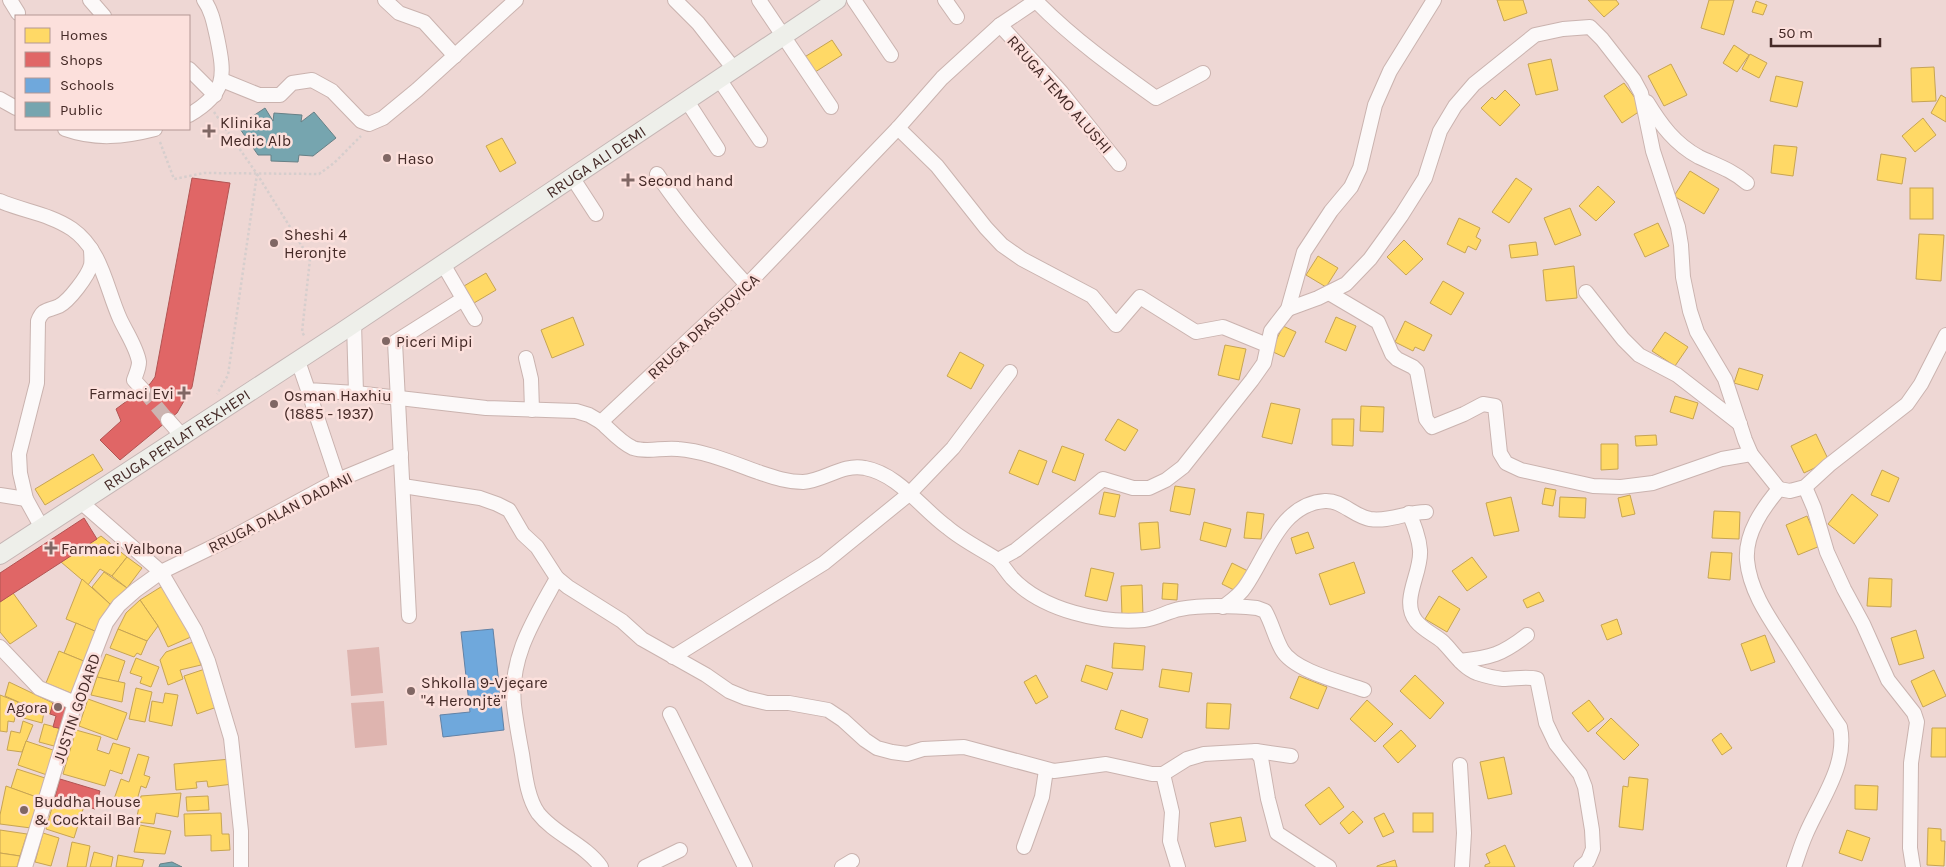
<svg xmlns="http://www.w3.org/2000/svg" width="1946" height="867" font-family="Karla,sans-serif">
<rect width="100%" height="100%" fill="#eed7d4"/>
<g fill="#deb4af">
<path d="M379,647L383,693L351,696L347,650Z"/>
<path d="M384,701L387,745L355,748L351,703Z"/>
</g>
<g fill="#ffd966" stroke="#c7a453">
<path d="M1497,0H1523L1527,13L1504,21Z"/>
<path d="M1588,0H1616L1619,4L1604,17Z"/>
<path d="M1709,0H1734L1724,35L1701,28Z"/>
<path d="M1756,1L1767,5L1763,15L1752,12Z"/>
<path d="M832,40L842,55L812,74L803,58Z"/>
<path d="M1734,45L1749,55L1737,72L1723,63Z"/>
<path d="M1750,54L1767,63L1759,78L1742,69Z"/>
<path d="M1551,59L1558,90L1536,95L1528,64Z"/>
<path d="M1671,64L1687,95L1664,106L1648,76Z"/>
<path d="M1934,67L1936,101L1912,102L1911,68Z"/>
<path d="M1776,76L1803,82L1797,107L1770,101Z"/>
<path d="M1624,83L1643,109L1622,123L1604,96Z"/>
<path d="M1505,90L1520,105L1500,126L1481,108L1492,97L1495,100Z"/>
<path d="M1941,95L1946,98V122L1931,113Z"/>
<path d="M1923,118L1936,135L1915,152L1902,136Z"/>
<path d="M502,138L516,163L500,172L486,146Z"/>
<path d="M1774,145L1797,147L1793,176L1771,173Z"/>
<path d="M1881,154L1906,158L1902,184L1877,180Z"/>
<path d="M1690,171L1719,189L1704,214L1674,196Z"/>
<path d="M1516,178L1532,189L1509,223L1492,212Z"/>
<path d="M1598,186L1615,202L1596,221L1579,206Z"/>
<rect x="1910" y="188" width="23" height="31"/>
<path d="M1570,208L1581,235L1555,245L1544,218Z"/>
<path d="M1459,218L1480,228L1476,237L1481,240L1476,250L1468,246L1465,253L1447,244Z"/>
<path d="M1658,223L1669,246L1645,257L1634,234Z"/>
<path d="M1919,234L1944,235L1941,281L1916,279Z"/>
<path d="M1404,240L1423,259L1406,275L1387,257Z"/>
<path d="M1536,242L1538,255L1511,258L1509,245Z"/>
<path d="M1318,256L1338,268L1326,287L1306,275Z"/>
<path d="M1574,266L1577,298L1546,301L1543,270Z"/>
<path d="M486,273L496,290L474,303L464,286Z"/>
<path d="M1443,281L1464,293L1451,315L1430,303Z"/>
<path d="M573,317L584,345L552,358L541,330Z"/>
<path d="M1336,317L1356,326L1346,351L1325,342Z"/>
<path d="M1405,321L1432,335L1424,351L1415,347L1413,351L1395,342Z"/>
<path d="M1283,326L1296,332L1284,357L1271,351Z"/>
<path d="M1665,332L1688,347L1675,366L1652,351Z"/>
<path d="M1225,345L1246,349L1239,380L1218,375Z"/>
<path d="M960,352L984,365L971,389L947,376Z"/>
<path d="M1739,368L1763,375L1758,390L1734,383Z"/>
<path d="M1675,396L1698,403L1693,419L1670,412Z"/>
<path d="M1271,403L1300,409L1292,444L1262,437Z"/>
<path d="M1361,406L1384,407L1383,432L1360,431Z"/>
<path d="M1118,419L1138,430L1125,451L1105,440Z"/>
<path d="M1332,419H1354L1353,446L1332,445Z"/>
<path d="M1816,434L1829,461L1804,473L1791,446Z"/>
<path d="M1656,435L1657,445L1636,446L1635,436Z"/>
<path d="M1601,444H1618V469L1601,470Z"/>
<path d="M1062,446L1084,454L1075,481L1052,472Z"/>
<path d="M1019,450L1047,461L1038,485L1009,473Z"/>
<path d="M93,454L103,470L45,505L35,489Z"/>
<path d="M1882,470L1899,478L1889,502L1871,495Z"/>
<path d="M1175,486L1195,489L1190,515L1170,511Z"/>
<path d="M1545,488L1556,490L1553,506L1542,504Z"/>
<path d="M1104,492L1120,495L1115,517L1099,514Z"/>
<path d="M1852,494L1878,515L1854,544L1828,524Z"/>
<path d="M1630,495L1635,514L1622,517L1618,498Z"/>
<path d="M1511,497L1519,531L1494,536L1486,503Z"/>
<path d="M1560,497L1586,498L1585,518L1559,517Z"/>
<path d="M1714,511L1740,512L1739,539L1712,538Z"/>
<path d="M1247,512L1264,514L1261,539L1244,538Z"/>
<path d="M1807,516L1820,546L1798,555L1786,525Z"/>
<path d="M1158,522L1160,548L1141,550L1139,523Z"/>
<path d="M1204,522L1231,529L1226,547L1200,540Z"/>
<path d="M1308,532L1314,548L1296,554L1291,538Z"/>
<path d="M101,536L127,557L112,576L100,569L88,585L61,562Z"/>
<path d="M1711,552L1732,553L1730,580L1708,578Z"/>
<path d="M127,557L142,568L127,588L112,576Z"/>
<path d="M1472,557L1487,577L1467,591L1452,571Z"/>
<path d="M1354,562L1365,593L1330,605L1319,574Z"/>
<path d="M1232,563L1248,571L1238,592L1222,584Z"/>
<path d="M1091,568L1114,573L1107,601L1085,596Z"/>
<path d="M104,572L127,588L110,604L92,587Z"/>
<path d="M1869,578L1892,579L1891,607L1867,606Z"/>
<path d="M82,579L110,604L97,632L66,619Z"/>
<path d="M1163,583L1178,584L1177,600L1162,599Z"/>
<path d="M164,585L193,636L168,647L158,626L140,600Z"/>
<path d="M1142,585L1143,616H1122L1121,586Z"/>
<path d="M1539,592L1544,601L1527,608L1523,600Z"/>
<path d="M13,593L37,626L10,644L0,632V602Z"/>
<path d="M1439,596L1460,609L1447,632L1425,619Z"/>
<path d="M140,600L158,626L147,641L118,629L126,613Z"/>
<path d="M1617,619L1622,634L1607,640L1601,625Z"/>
<path d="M76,623L97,632L86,662L64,653Z"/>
<path d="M118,629L147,641L141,655L137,653L134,657L110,648Z"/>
<path d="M1916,630L1924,658L1899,665L1891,638Z"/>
<path d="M1765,635L1775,662L1751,671L1741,644Z"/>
<path d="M193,642L201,665L180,670L183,679L168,685L160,660L166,652Z"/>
<path d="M1114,643L1145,646L1143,670L1112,668Z"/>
<path d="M59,651L86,662L73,694L46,683Z"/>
<path d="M106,654L125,661L118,682L97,677Z"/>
<path d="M136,658L159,667L151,687L140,683L142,677L130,673Z"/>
<path d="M1086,665L1113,673L1107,690L1081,681Z"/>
<path d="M205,669L217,707L197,714L184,676Z"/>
<path d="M1162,669L1192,673L1189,692L1159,687Z"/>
<path d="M1934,670L1946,696L1923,707L1911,681Z"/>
<path d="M1036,675L1048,697L1036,704L1024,682Z"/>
<path d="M1415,675L1444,703L1430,719L1400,691Z"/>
<path d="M1299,676L1327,687L1318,709L1290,698Z"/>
<path d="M97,677L125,683L122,702L91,695Z"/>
<path d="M9,682L53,703L50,714L44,712L42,723L20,717L23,704L5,696Z"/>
<path d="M136,688L152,692L145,722L129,719Z"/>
<path d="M165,693L178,695L172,726L149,721L152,701L163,703Z"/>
<path d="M0,695L18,702L14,722L8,721L7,732L0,731Z"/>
<path d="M88,699L127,713L117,740L79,726Z"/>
<path d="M1367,700L1393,724L1375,742L1350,719Z"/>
<path d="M1589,700L1604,719L1588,732L1572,713Z"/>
<path d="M1207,703L1231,704L1229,729L1206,728Z"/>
<path d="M1121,710L1148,719L1142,738L1115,729Z"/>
<path d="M1611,718L1639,745L1624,760L1596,733Z"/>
<path d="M23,721L33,725L22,752L7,750L11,731L20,733Z"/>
<path d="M44,724L59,728L54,746L39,742Z"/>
<path d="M1932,728H1946V757H1931Z"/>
<path d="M76,730L101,737L97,750L109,754L113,743L130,748L122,774L110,770L105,786L63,774Z"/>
<path d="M1401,730L1416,746L1398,763L1383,746Z"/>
<path d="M1721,733L1732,748L1722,755L1712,740Z"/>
<path d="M26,741L56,751L47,775L18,765Z"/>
<path d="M138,754L149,757L144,775L150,777L146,788L141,786L137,800L132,799L129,807L113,802L121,779L129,782Z"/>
<path d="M1504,757L1512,794L1488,799L1480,762Z"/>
<path d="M231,759L233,784L208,787L207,781L196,782L197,788L176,790L174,764Z"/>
<path d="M17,769L45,778L39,798L11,788Z"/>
<path d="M1629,777L1648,779L1643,830L1619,827L1623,786L1628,787Z"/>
<path d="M1855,785L1878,786L1877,810L1855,809Z"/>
<path d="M6,786L39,798L31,828L0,824V815Z"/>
<path d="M1329,787L1344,807L1320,825L1305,805Z"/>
<path d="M181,793L178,817L156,813L154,824L136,822L141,796Z"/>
<path d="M208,796L209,810L187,811L186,797Z"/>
<path d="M55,797L84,806L74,838L46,829Z"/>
<path d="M1353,811L1363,822L1349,834L1340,823Z"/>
<path d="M221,813L222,834H229L230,850L211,851V835L185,836L184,814Z"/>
<path d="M1384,813L1394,832L1383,837L1374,818Z"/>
<rect x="1413" y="813" width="20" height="19"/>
<path d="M1241,817L1246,841L1215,847L1210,823Z"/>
<path d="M140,825L171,831L165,854L134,852Z"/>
<path d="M1928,828L1941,829V841H1945L1944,866L1927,865Z"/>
<path d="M0,830L27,834L20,856L0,853Z"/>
<path d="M1847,830L1870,838L1862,861L1839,853Z"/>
<path d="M43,833L59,838L51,866L35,862Z"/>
<path d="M72,842L90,846L86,867H67Z"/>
<path d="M1505,845L1515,867H1485V865L1490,863L1486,854Z"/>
<path d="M94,852L113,857L111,867H90Z"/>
<path d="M0,853L20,856L17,867H0Z"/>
<path d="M118,855L144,860L142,867H116Z"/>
<path d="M1395,860L1397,867H1377V866Z"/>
</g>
<g fill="#e06666" stroke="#b25453">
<path d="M192,178L230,183L192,387L177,413L120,460L100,440L121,421L116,409L150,384L155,377Z"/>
<path d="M84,518L97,539L0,602V573Z"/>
<path d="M53,703L69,709L63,729L53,727L56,716L50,714Z"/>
<path d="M60,779L100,791L95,809L55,797Z"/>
</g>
<path fill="#6fa8dc" stroke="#6282a6" d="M493,629L504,730L443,737L440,715L470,712L461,632Z"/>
<g fill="#76a5af" stroke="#678086">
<path d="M265,108L273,121L274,113L302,115L301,122L314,112L336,138L313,156L299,155L298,162L271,161V155H258L238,126Z"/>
<path d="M172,862L182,867H159L160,864Z"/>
</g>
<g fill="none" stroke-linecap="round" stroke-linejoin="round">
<path stroke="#ccb4b1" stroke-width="14" stroke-dasharray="14 7" stroke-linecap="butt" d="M143,390L168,420"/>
<defs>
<g id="minor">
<path d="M10,0L18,13"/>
<path d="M90,0L104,16"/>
<path d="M385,0L399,13L424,22L455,56"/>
<path d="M675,0L698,23L734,69"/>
<path d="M759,0L831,107"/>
<path d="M854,0L891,55"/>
<path d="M945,0L957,17"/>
<path d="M1036,1C1072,38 1114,68 1156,98L1203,73"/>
<path d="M1000,25L1061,92L1119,164"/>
<path d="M189,69L215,95"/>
<path d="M719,79L760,140"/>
<path d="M222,80L259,95H280L292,83L312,80L332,91L361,121L369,124L383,118L417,90L516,0"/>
<path d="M0,99L16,108"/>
<path d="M687,101L718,149"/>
<path d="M1647,102C1661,125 1675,144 1699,157C1716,165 1732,170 1747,183"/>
<path d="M189,115C227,93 225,76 217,37C214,24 212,11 204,0"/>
<path d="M898,128L937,166L986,228L1002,245L1022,259L1092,296L1116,325L1140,297L1196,332L1223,327L1267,345"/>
<path d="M65,129C96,140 124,137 155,129"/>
<path d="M657,174C684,214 714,249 747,285"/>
<path d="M572,177L596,214"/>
<path d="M0,201C23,211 50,214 72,229C102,250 106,288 120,319C126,332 137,348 139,362C139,368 136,374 134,380L143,390"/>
<path d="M443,264L475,319"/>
<path d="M1586,292L1623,339L1639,355L1677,375L1740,424"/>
<path d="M1329,293L1378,322L1392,354L1397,359L1413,367L1417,371L1426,419L1432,427L1464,414L1483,404L1495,406L1500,453L1506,463L1521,470L1593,486L1621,487L1653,483L1722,459L1751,454"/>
<path d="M1288,309L1318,298L1346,284L1370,259L1401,216L1425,178L1440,131L1455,106L1474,84L1535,35L1563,29L1590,27L1602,39L1634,80L1641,93L1653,151L1678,227L1681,245L1683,277L1690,311L1697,332L1725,379L1745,440L1751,454L1779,489"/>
<path d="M354,323L356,393"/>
<path d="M526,358L531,379L532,410"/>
<path d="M298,361L308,390L356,393L486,408L576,411L589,415L601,422L747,285L898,128L942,78L1000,25L1037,0"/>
<path d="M308,390L338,480"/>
<path d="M168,420L183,437"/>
<path d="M601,422C610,430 621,443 633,448C647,453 663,447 678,449C705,451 733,463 758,472C773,477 787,482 803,482C824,481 843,463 865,468C898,474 921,508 947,527C962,540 981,549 998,560L1016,550L1103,479L1133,488H1149L1166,480L1183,467L1252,380L1264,363L1271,331L1288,309L1304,252L1331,211L1351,187L1360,168L1375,105L1390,71L1434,0"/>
<path d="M403,486L480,498L497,504L509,510L523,534L537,547L557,578L568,587L622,621L642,639L706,675L729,691L746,698L767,703H789L828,710L843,720L865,740L877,748L892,752L907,754L923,749L964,747L1054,771L1106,764L1152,774H1163L1187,759L1204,754L1256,751L1261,758L1268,799L1277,833L1329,867"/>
<path d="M1805,487L1814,508L1827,552L1844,589L1863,624L1888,680L1914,713L1917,722L1911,763L1910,848L1913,867"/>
<path d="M0,495L26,499"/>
<path d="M82,503L161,572L195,630L208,661L231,738L241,831V867"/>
<path d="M1409,513C1414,525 1419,537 1420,550C1422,573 1400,600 1416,621C1423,630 1435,635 1443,642C1454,653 1462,667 1477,673C1486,676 1494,678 1503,679C1515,679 1527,676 1537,679L1546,723L1556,744L1580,774L1585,787L1592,830L1593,849L1588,861L1581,867"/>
<path d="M42,528L26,499L20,473L19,454L37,383L38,321C43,308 48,311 59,306C69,301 88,276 91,265C92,260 91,254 91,249"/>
<path d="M998,560C1003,566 1007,572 1012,578C1042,610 1102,624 1144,620C1156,619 1168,611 1180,609C1202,605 1234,606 1257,608L1265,611C1272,623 1275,638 1282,650C1294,671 1342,682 1364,690"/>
<path d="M557,578C535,618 509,657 514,705C516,722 519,738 522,754C525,773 527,797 538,813C555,835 585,844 601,867"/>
<path d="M1223,607C1231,601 1240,595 1245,587C1267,556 1280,504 1325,501C1342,500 1353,516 1370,519C1390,522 1406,512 1426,512"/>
<path d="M409,616L395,342L463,299"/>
<path d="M0,647L39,688L75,703"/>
<path d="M673,657L824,563L909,494L953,448L1010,372"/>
<path d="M1460,661C1492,657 1501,655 1527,635"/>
<path d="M670,714L745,867"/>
<path d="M1256,751L1291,756"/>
<path d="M1460,765L1464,833L1462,867"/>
<path d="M1163,774L1172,812L1170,841L1178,867"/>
<path d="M1024,847L1042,797L1046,770"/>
<path d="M25,867L75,703L106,623L119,605L136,590L161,572L229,539L338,480L401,454"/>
<path d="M645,867L680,850"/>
<path d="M842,867L852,861"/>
<path d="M1794,867C1798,856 1801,845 1806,834C1820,801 1848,765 1840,727C1822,701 1806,675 1790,650C1773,623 1750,594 1747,560C1745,533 1763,508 1779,489L1790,491L1805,487L1829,465L1907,404L1921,384L1946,335"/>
</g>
<g id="major">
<path id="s1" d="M0,555L340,333L837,0"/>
</g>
</defs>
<use href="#minor" stroke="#cab3af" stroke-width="16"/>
<use href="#major" stroke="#c5b6b5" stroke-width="20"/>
<g stroke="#d6cecd" stroke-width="2.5" stroke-dasharray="2.5 2.5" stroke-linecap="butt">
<path d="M214,112L257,174L228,375L217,394"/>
<path d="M160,142L174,179L204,173L319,174L334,163L361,136"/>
<path d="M257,174L310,259L302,332L305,337"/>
</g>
<use href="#minor" stroke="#fcf9f9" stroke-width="14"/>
<use href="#major" stroke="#eeefea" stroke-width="18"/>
</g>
<g fill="#806764" stroke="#fce0dc" stroke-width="2">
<path d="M206.5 123.5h5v5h5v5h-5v5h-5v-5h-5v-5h5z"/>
<circle cx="387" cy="158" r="5"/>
<path d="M625.5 172.5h5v5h5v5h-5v5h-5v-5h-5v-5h5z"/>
<circle cx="274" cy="243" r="5"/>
<circle cx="386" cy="341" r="5"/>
<path d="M181.5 385.5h5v5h5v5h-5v5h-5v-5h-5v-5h5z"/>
<circle cx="274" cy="404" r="5"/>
<path d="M48.5 540.5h5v5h5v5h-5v5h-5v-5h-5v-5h5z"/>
<circle cx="411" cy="691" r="5"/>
<circle cx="58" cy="707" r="5"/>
<circle cx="24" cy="810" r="5"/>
</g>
<g text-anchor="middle" stroke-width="5" stroke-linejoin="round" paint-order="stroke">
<g font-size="16" fill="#452a27" stroke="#fce0dc">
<text transform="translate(1060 94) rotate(49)" y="6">RRUGA TEMO ALUSHI</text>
<text dy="6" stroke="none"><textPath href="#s1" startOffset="714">RRUGA ALI DEMI</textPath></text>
<text transform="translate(703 326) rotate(-43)" y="6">RRUGA DRASHOVICA</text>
<text dy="6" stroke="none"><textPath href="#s1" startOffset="211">RRUGA PERLAT REXHEPI</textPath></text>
<text transform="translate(280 512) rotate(-27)" y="6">RRUGA DALAN DADANI</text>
<text transform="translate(76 708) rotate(-71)" y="6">JUSTIN GODARD</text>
</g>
<g font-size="16" fill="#452a27" stroke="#fce0dc" text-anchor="start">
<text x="220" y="128">Klinika<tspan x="220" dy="18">Medic Alb</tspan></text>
<text x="397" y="164">Haso</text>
<text x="638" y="186">Second hand</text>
<text x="284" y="240">Sheshi 4<tspan x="284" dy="18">Heronjte</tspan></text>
<text x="396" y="347">Piceri Mipi</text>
<text x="174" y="399" text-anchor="end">Farmaci Evi</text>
<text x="284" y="401">Osman Haxhiu<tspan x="284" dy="18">(1885 - 1937)</tspan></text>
<text x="61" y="554">Farmaci Valbona</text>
<text x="421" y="688">Shkolla 9-Vjeçare<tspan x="421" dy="18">"4 Heronjtë"</tspan></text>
<text x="48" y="713" text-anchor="end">Agora</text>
<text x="34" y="807">Buddha House<tspan x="34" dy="18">&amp; Cocktail Bar</tspan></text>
</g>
</g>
<rect x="15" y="15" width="175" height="115" fill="#fce0dc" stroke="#b39794"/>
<rect x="25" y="28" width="25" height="15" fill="#ffd966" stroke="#b39794"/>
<text x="60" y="40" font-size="15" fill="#452a27">Homes</text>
<rect x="25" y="52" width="25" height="15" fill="#e06666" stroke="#b39794"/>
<text x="60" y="65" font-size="15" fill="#452a27">Shops</text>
<rect x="25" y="78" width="25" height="15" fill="#6fa8dc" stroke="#b39794"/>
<text x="60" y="90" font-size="15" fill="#452a27">Schools</text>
<rect x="25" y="102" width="25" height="15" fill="#76a5af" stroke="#b39794"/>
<text x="60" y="115" font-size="15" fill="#452a27">Public</text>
<path d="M1771 38v8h109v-8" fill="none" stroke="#452a27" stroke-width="2.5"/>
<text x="1778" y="38" font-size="15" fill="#452a27" stroke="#fce0dc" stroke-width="4" paint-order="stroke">50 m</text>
</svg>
